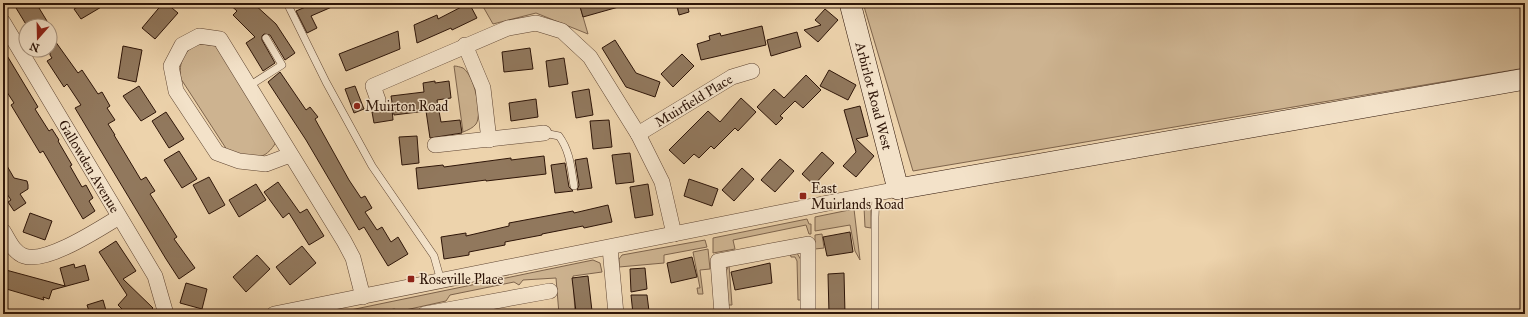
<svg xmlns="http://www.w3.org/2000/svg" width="1528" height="317" font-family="'IM FELL Great Primer',serif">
<rect width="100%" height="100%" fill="#edd3ac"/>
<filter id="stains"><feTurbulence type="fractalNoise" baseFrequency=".005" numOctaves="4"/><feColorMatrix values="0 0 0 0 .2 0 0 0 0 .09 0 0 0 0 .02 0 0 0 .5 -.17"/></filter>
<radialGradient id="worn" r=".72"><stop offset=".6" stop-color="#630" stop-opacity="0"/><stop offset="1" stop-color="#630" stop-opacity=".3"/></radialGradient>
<g fill="#cdb390" stroke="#7e644c">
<path d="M481,3H579L588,34L536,13L493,24Z"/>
<path d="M863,3H1525V68L913,171Z"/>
<path d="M201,44L217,46L275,139V144C262,164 249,157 229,153L181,79C178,63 184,48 201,44Z"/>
<path d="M454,66C457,66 460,67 463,68C474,75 483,114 476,124C473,128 468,130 463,132Z"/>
<path d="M864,207L871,208V228L865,227Z"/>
<path d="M854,209L860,260L855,251L850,225L815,231V217Z"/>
<path d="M807,219L809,224H811V234H809L806,225L733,240L735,249L713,253V238Z"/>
<path d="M822,234L824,248L815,249V235Z"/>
<path d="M705,240L707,247L664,255V263L619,267V259L622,255Z"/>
<path d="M708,249L710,269L700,270L703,294H698L697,288H700L693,252Z"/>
<path d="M790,253H797L801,260V300H798L797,261L795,257H791Z"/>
<path d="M593,260L600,263L602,272L573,276L575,314H559L556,278L523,280L519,285L514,282L450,295L446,301L401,311L394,309L373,314H331Z"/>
<path d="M729,265L732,305H728L726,271Z"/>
</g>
<g fill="#91785d" stroke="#2e1508">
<path d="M13,3H36L50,26H27Z"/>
<path d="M85,3H108L81,19L74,9Z"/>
<path d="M163,3H166L178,13L155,39L142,28Z"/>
<path d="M228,3H253L276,24L295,53L285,60L270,35L264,34L262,36V40L275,63L263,71L246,43L255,37L233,15L237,11Z"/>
<path d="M315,3H341L311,16L317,28L307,33L296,11Z"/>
<path d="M469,3L477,18L452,30L451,28L417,43L414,25L437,15L438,19Z"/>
<path d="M579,3H622V6L583,17Z"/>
<path d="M676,3H687L689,12L679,15Z"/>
<path d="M825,9L838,20L818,42L804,30L821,25L815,20Z"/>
<path d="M762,26L766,45L701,60L697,44L710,40L709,36L720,33L721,36Z"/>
<path d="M398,31L400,49L346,71L339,54Z"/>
<path d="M797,32L801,47L771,56L767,40Z"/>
<path d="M50,34L78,73L82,70L98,94L102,92L110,106L107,108L115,120L108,124L115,135H114L141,180L146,177L155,191L150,194L177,237L174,239L195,268L179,279L166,259L75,108L81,105L67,84L64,87L47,61L52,58L50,55Z"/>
<path d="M615,40L636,73L660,82L655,97L626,87L602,48Z"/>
<path d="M123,46L142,50L136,82L118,78Z"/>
<path d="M530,48L533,69L504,72L502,52Z"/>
<path d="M3,49L38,107L35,109L49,131L52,129L59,140L58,141L72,165L70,166L82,187L86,185L93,198L89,201L95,211L83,219L43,151L40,153L11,105L14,103L3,86Z"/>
<path d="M682,54L694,66L673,87L661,74Z"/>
<path d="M564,58L568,84L549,87L546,61Z"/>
<path d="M829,70L856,85L848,100L820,86Z"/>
<path d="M280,72L306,110L310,107L318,117L315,119L349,180L361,198L365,196L372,208L365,212L377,230L382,227L391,242L398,237L408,254L388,266L364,227L359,230L306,140L268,82Z"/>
<path d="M806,75L821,90L803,108L795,101L780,116L783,118L776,125L757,107L774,89L784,98Z"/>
<path d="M435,81V83L449,81L451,98L437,100L441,122L460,120L462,133L430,138L426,111L394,115L391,96L424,92L423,83Z"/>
<path d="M139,86L156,112L141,121L123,96Z"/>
<path d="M355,86L364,109L354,113L345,89Z"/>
<path d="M589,89L593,115L576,118L572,92Z"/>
<path d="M741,98L756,112L738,131L735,128L714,149L711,146L699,158L694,154L684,164L669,150L708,111L720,122Z"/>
<path d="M536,99L538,117L511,121L509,103Z"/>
<path d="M860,106L868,136L856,139L874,156L856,177L843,166L856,152L844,110Z"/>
<path d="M392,109L393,120L374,123L372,112Z"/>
<path d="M166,112L184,139L169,148L152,121Z"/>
<path d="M609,120L612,147L593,149L590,121Z"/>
<path d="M417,136L419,163L402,165L399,137Z"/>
<path d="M179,151L197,179L182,188L164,160Z"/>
<path d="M822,152L834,163L814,185L802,174Z"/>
<path d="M630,153L634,182L616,184L612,155Z"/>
<path d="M544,156L546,174L486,181V180L418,189L416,168L443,165L444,167L511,158V160Z"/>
<path d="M587,158L592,188L577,190L579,185L575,160Z"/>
<path d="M3,159L14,178L27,181L28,185V189L20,194L26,203L14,211L8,202L11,200L3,188Z"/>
<path d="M780,159L794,171L775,192L761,180Z"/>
<path d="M565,163L569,187L573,191L555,193L551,165Z"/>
<path d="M742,168L754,179L734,201L722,190Z"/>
<path d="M209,177L225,205L209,214L193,185Z"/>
<path d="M689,179L718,189L712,206L684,196Z"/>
<path d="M278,182L300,213L307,209L324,236L309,245L289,213L283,218L264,192Z"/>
<path d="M256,184L266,200L239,217L229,200Z"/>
<path d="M648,184L653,215L635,218L630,187Z"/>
<path d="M608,205L612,222L584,228L583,226L542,234V235L505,242V245L469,252V255L444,259L441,237L466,233V236L509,226V223L573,211L574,213Z"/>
<path d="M30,213L52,221L45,240L23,232Z"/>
<path d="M850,232L853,252L827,256L823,237Z"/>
<path d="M116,241L136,271L123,279L153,308L147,314H127L118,305L127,295L99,252Z"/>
<path d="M302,246L316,263L290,285L276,267Z"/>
<path d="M257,255L270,269L246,292L233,277Z"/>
<path d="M692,257L697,277L671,283L667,263Z"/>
<path d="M770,263L772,283L735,290L731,272Z"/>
<path d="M74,264L75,268L85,265L89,280L52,290L49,299L43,297L44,300L3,288L6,270L65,286L60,268Z"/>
<path d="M645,268L647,289L631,292L630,269Z"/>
<path d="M844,273L845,314H829L828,274Z"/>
<path d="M588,276L592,311L576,312L572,278Z"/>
<path d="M186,283L207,289L202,309L180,303Z"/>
<path d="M631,295H647L649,311H647V314H633Z"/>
<path d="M103,300L107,314H90L87,305Z"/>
</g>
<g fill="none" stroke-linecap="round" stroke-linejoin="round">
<defs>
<g id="lane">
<path d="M287,3L326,82L372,166L434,256L441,281"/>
<path d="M249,86L282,65L266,38"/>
<path d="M544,133L559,136C570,151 571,168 574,186"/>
<path d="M875,314V217L876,194"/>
</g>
<g id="street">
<path id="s1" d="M3,22L155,276L166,314"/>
<path d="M465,45L483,88L489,140"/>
<path d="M378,100L373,86L508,28L536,23L562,31L590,57L638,134L662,182L674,234"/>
<path id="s2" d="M638,134L732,77L752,71"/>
<path d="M435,145L544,133"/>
<path d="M290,155L266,164L239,161L217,153L176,91L171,66L182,45L199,36L220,39L344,241L353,258L363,297"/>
<path d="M3,231C9,240 13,252 24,256C46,264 99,229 119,217"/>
<path d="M610,248L616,314"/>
<path d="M274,314L898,189"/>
<path d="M425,314L550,291"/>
<path d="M722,314L718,261L808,244V314"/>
</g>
<g id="secondary">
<path id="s3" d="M850,3L898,189L1525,79"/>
</g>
</defs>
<use href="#lane" stroke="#5e4431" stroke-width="8"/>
<use href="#street" stroke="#5e4431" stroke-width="16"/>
<use href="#secondary" stroke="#2e1508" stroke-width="22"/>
<use href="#lane" stroke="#f3e2c9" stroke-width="7"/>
<use href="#street" stroke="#f3e2c9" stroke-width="15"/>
<use href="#secondary" stroke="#f3e2c9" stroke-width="21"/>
</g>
<g fill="#8f2418" stroke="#f3e2c9" stroke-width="1.5">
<circle cx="357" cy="106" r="4"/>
<rect x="799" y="192" width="8" height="8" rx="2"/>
<rect x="407" y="275" width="8" height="8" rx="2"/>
</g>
<g text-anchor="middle" stroke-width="3" stroke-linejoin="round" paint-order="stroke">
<g font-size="14" fill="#2e1508" stroke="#f3e2c9">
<text dy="5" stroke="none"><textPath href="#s3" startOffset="96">Arbirlot Road West</textPath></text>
<text dy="5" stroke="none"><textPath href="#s2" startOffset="65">Muirfield Place</textPath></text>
<text dy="5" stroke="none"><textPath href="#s1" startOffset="168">Gallowden Avenue</textPath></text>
</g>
<g font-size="14" fill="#2e1508" stroke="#f3e2c9" text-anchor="start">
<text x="365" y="111">Muirton Road</text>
<text x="811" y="193">East<tspan x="811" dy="16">Muirlands Road</tspan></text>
<text x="419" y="284">Roseville Place</text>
</g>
</g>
<rect width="1528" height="317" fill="none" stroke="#edd3ac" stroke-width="16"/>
<rect x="4" y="4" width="1520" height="309" fill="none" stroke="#2e1508" stroke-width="2"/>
<rect x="8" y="8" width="1512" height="301" fill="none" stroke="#2e1508"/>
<g transform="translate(38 38) rotate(200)"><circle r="19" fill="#f3e2c9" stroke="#a4907c"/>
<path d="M0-3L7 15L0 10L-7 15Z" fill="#8f2418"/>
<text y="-6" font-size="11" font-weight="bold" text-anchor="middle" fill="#2e1508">N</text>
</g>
<rect width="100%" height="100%" filter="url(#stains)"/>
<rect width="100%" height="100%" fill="url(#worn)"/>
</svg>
